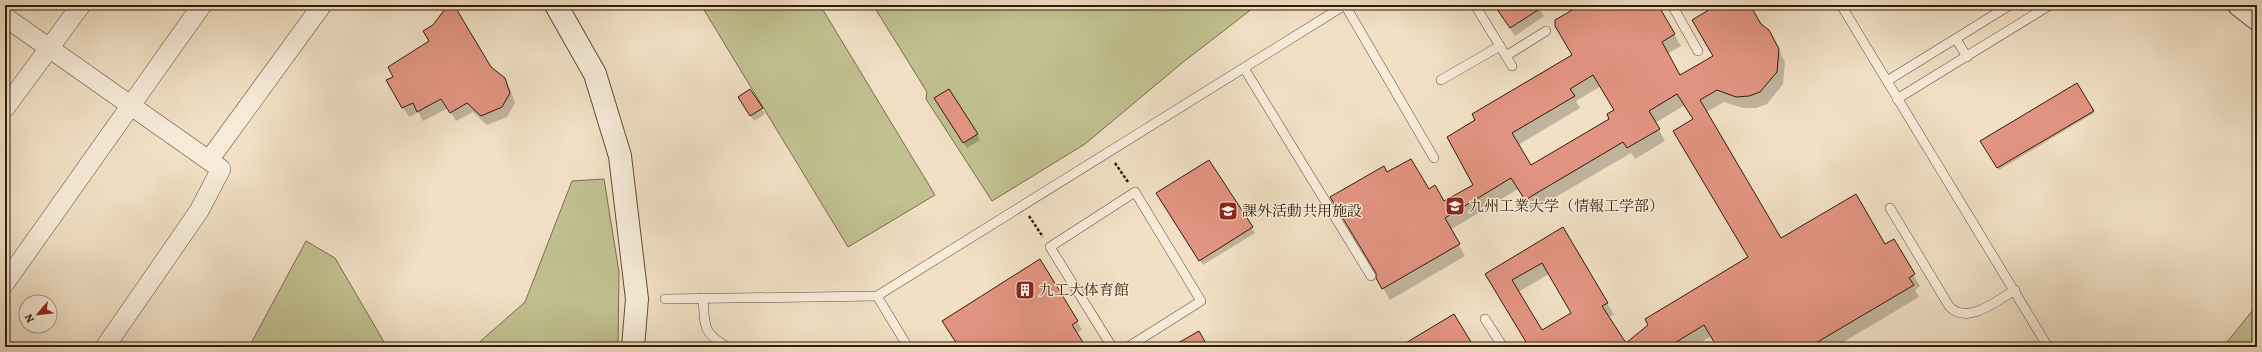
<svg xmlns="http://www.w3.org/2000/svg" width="2262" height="352" font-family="Alegreya,'Noto Serif JP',serif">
<rect width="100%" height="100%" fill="#f1e0c5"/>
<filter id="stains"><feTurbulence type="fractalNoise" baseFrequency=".005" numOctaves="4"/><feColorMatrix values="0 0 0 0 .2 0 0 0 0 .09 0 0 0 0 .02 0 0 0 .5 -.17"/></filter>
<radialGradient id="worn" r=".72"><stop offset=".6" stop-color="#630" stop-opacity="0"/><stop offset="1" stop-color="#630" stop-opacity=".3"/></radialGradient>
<g fill="#c1c090" stroke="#7a6e4b">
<path d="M701,5H820L935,195L848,247Z"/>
<path d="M873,5H1257L1182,63L1085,144L992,201L926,99L927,92Z"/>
<path d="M604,179L619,272L618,347H474L525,302L572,181Z"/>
<path d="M306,241L335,258L387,347H249Z"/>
<path d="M2257,305V347H2223Z"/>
</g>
<g fill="#0003" fill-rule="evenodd">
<path d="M449,5H453L490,68L504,79L510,89L515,103L507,117L487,125L473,112L456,121L448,108L423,121L418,112L409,117L387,81L395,78L430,42L434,26Z"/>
<path d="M1495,5H1537L1544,16L1515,36Z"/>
<path d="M1583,5H1657L1681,46L1667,54L1680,76L1714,56L1719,5H1749L1760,24L1775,43L1785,62L1783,84L1767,104L1756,108H1743L1724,102L1706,112L1780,239L1885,245L1893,241L1920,286L1915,290L1919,297L1835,347H1717L1711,336L1693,347H1530L1487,274L1563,229L1614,315L1608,317L1626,345L1749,257L1694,120L1685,105L1655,123L1665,141L1635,159L1631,153L1532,211L1518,189L1450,230L1465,256L1390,300L1377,278L1387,174L1428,190L1444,202L1474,185L1476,120L1573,55ZM1601,86L1616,110L1611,119L1531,166L1518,145L1580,108L1576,101ZM1549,274L1572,313L1541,332L1518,292Z"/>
<path d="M2077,85L2094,113L1999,170L1981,141Z"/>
<path d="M750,90L765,114L754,121L742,102Z"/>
<path d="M938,104L977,134L980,140L967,148Z"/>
<path d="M1208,161L1255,233L1203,265L1160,198Z"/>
<path d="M1077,321L1082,330L1076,333L1085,347H959Z"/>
</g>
<g fill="#e29482" stroke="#321c06" fill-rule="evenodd">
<path d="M448,5H454L491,67L505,78L510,93L502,107L481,116L467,103L450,113L441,99L417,112L413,103L402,108L386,80L393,77L388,67L429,41L423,31L433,25Z"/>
<path d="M1494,5H1546L1510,28Z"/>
<path d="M1581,5H1658L1675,34L1662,42L1680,75L1713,56L1692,20L1717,5H1750L1761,24L1769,30L1779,49L1777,72L1760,92L1749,96L1736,97L1717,90L1700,100L1781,238L1856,194L1885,244L1894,239L1915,274L1909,278L1914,285L1809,347H1717L1704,325L1668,347H1529L1485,274L1563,227L1608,303L1602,306L1626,343L1648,325L1645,319L1748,257L1673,131L1693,119L1677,94L1649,111L1660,129L1627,148L1623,142L1525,200L1511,178L1445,218L1460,244L1382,289L1376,278V273L1330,197L1384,166L1387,172L1411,159L1429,189L1435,185L1444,201L1473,185L1447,137L1475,120L1472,114L1572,55L1555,26V20ZM1593,75L1614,110L1607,114L1609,119L1531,165L1512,133L1575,96L1570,89ZM1542,263L1571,313L1542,330L1512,280Z"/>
<path d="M2077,83L2094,111L1997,168L1980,141Z"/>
<path d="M750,89L763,108L750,116L738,97Z"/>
<path d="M949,89L978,134L963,143L934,98Z"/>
<path d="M1209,160L1253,227L1199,261L1156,193Z"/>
<path d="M1040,259L1078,321L1072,325L1086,347H959L942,321Z"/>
<path d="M1454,314L1474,347H1399Z"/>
<path d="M1199,331L1208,347H1171Z"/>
</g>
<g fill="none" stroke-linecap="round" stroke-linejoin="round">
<defs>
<g id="service">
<path d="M1345,5L1434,158"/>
<path d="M1475,5L1512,66"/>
<path d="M1672,5L1698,51"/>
<path d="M1841,5L2048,347"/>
<path d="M1956,39L1967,57"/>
<path d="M1506,56L1546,31"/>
<path d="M1244,68L1371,276"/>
<path d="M1441,80L1500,46"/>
<path d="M1887,81L2010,5"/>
<path d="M1897,99L2050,5"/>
<path d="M1890,208L1949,306C1967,326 1996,301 2015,290"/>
<path d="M877,296L908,347"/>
<path d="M703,298C705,326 702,332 727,347"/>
<path d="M665,299L877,296L1345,5"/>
<path d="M1485,319L1503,347"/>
<path d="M1112,347L1050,247L1135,192L1201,301L1128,347"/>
</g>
<g id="minor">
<path d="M5,17L221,169L199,211L105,347"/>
<path d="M5,108L81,5"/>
<path d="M209,160L322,5"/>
<path d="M5,283L202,5"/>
</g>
<g id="tertiary">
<path d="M556,5L595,74L620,156L637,299L633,347"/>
<path d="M2239,5L2257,19"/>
</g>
</defs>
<use href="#service" stroke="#624d36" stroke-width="10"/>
<use href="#minor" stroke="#624d36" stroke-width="20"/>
<use href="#tertiary" stroke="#624d36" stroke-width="24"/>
<g stroke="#321c06" stroke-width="2.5" stroke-dasharray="3 2" stroke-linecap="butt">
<path d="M1115,163L1128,182"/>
<path d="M1029,216L1043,237"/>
</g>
<use href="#service" stroke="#f6ebd9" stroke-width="9"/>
<use href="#minor" stroke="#f6ebd9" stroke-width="19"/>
<use href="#tertiary" stroke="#f6ebd9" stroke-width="22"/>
</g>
<defs>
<symbol id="university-square" viewBox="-11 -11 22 22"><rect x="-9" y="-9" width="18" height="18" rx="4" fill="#8f2418" stroke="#f6ebd9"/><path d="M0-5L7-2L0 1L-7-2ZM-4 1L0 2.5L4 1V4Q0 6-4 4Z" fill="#fff"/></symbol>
<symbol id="building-square" viewBox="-11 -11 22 22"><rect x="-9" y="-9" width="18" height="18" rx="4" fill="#8f2418" stroke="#f6ebd9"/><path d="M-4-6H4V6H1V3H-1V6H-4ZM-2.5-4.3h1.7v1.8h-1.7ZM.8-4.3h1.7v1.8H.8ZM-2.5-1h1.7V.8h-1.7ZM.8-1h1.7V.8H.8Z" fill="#fff"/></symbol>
</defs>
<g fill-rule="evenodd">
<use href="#university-square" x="1444" y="195" width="22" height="22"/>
<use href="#university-square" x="1217" y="200" width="22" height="22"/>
<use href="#building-square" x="1014" y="279" width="22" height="22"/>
</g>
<g text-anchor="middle" stroke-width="3" stroke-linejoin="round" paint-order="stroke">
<g font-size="15" fill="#321c06" stroke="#f6ebd9" text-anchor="start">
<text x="1469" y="211">九州工業大学（情報工学部）</text>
<text x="1242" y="216">課外活動共用施設</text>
<text x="1039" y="295">九工大体育館</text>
</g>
</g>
<rect width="2262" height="352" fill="none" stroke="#f1e0c5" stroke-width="20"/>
<rect x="6" y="6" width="2250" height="340" fill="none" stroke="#321c06" stroke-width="2"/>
<rect x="10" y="10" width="2242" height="332" fill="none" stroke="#321c06"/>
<g transform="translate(38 314) rotate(242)"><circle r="19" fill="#f6ebd9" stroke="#a89885"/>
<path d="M0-3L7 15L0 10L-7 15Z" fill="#8f2418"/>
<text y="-6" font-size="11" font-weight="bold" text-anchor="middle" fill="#321c06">N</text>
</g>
<rect width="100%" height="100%" filter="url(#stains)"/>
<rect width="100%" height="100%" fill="url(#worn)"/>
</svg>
